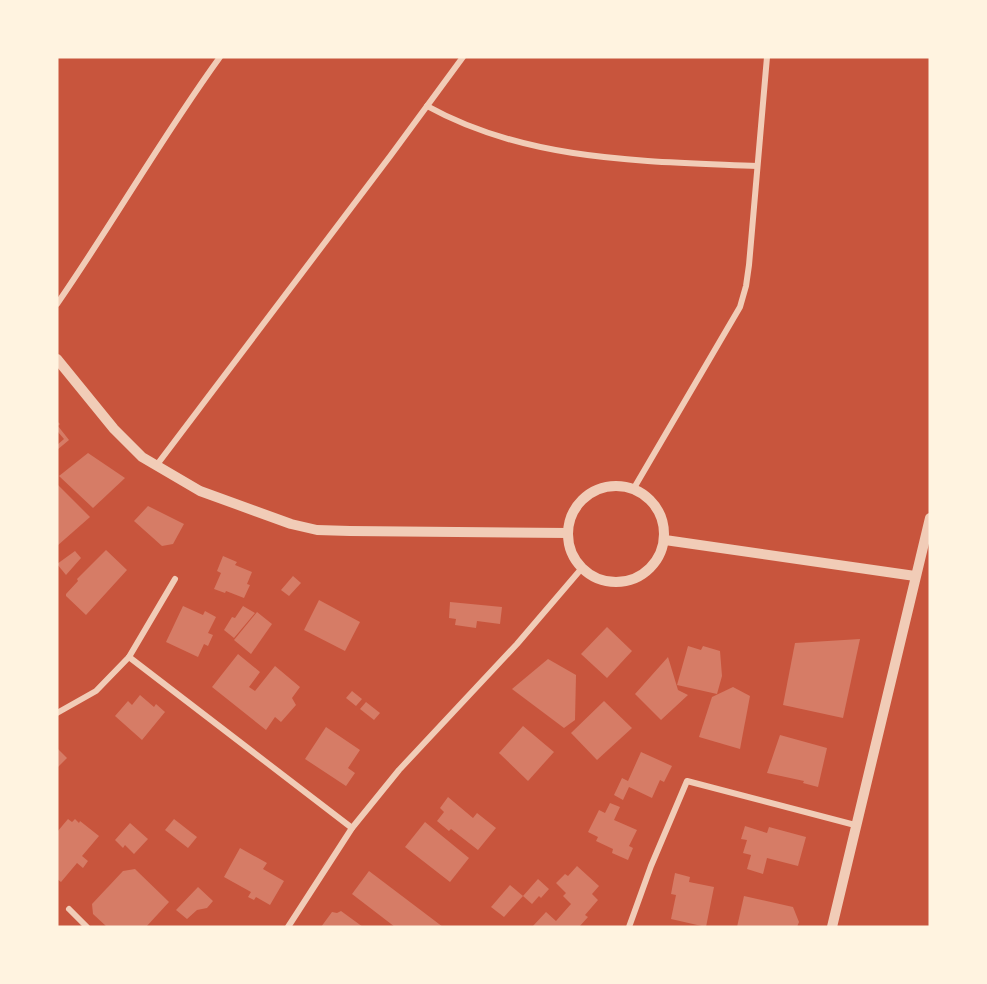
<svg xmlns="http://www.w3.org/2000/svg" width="987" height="984" font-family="'Open Sans',sans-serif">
<rect width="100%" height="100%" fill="#c8553d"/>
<g fill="#d67c66">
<path d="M57,421L60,424L58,426L69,440L57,450V445L64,439L58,432L57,433Z"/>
<path d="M88,453L125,478L93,508L59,476Z"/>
<path d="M57,484L90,517L57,546Z"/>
<path d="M148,506L184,524L173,544L162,546L134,521Z"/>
<path d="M106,550L127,570L86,615L66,596V594L78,581L77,579Z"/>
<path d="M75,551L81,558L66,575L57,564Z"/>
<path d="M223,556L237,562L235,565L252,572L247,584L250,585L244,598L226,591L225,593L214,589L221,573L217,571Z"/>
<path d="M293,576L301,583L289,596L281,590Z"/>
<path d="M319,600L360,622L345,651L304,630Z"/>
<path d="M450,602L502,607L500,624L477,621L476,628L455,625L456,619L449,618Z"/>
<path d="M183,606L203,615L205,611L216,617L208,633L213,635L208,646L204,644L198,657L166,642Z"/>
<path d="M243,606L255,613L234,638L224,630L232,617L235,618Z"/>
<path d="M257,612L272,624L251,654L234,640Z"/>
<path d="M607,627L632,651L607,678L581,654Z"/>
<path d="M860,639L843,718L783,705L795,643Z"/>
<path d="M688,646L701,650L703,646L720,651L722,676L717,694L677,685Z"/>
<path d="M238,654L260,672L249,687L255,691L275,666L300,687L292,698L296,705L281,722L275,717L266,730L212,687Z"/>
<path d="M668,657L678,690L688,695L661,720L635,694Z"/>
<path d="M548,659L576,675L575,720L564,728L512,689Z"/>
<path d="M733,687L750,696L740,749L699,737L712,697Z"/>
<path d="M352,691L362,699L356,706L346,698Z"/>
<path d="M140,695L154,707L156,704L165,712L142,740L115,716L128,701L132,705Z"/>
<path d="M604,701L632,728L597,760L571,733Z"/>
<path d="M366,702L380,713L374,720L360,709Z"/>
<path d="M523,726L554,752L528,781L499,753Z"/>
<path d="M326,727L360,750L348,768L355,773L346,786L305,759Z"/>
<path d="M780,735L827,748L818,787L803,783L804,781L767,773Z"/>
<path d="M57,748L67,758L57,768Z"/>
<path d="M641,752L672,766L664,782L660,780L652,798L629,787L623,800L614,795L622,778L628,781Z"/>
<path d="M448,797L473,818L477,813L496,828L478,850L451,829L449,831L437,821L444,812L440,808Z"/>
<path d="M610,803L620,807L614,820L637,830L629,846L633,848L628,860L612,853L613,849L596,841L598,837L588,832L599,810L605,813Z"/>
<path d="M68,819L72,822L75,819L79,823L80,821L99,836L82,856L88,861L83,868L77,863L61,882L57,879V832Z"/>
<path d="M174,819L197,837L188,848L165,830Z"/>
<path d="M425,822L469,858L450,882L405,847Z"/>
<path d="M130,823L148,839L134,854L125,845L123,848L115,840Z"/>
<path d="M745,826L767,833L769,827L806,837L798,866L767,858L763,874L747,869L751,855L743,853L747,840L741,839Z"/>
<path d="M240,848L267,863L263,869L284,881L270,905L256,897L254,900L248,897L251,892L224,877Z"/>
<path d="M577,866L599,886L592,894L598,900L585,915L588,917L579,927H532L546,912L556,921L571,904L563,896L566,893L556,883L565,874L568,876Z"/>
<path d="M135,869L169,902L146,927H107L93,914L92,904L123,871Z"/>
<path d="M369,871L443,927H395L352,894Z"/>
<path d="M675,873L690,877L689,882L714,887L706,927L671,919L676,895L671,894Z"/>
<path d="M538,879L549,889L541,898L539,896L532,904L523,896Z"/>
<path d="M510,885L523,896L504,917L491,907Z"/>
<path d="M198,887L213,901L207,908L197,910L187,919L176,910Z"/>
<path d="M744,896L793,907L799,922L797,927H737Z"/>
<path d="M341,911L363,927H321L332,912L337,913Z"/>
</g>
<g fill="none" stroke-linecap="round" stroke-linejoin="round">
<g stroke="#f1ccb7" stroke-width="6">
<path d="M427,106C528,162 645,161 757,166"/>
<path d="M57,304C113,223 162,137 220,57"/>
<path d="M156,466L391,155L463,57"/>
<path d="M634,488L740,307L746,286L749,265L767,57"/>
<path d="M175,579L129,657L352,828"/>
<path d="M57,713L96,691L129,657"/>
<path d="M69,909L87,927"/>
<path d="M288,927L352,828L399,770L517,644L582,568"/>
<path d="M629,927L651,866L687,781L855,825"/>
</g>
<g stroke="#f1ccb7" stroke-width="10">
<path d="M57,359L114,429L142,457L200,491L291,524L317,530L350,531L568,533"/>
<circle cx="616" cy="534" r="48"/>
<path d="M665,540L915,576"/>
<path d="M832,927L930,518"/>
</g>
</g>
<rect width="987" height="984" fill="none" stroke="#fff3e0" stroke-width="117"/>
</svg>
